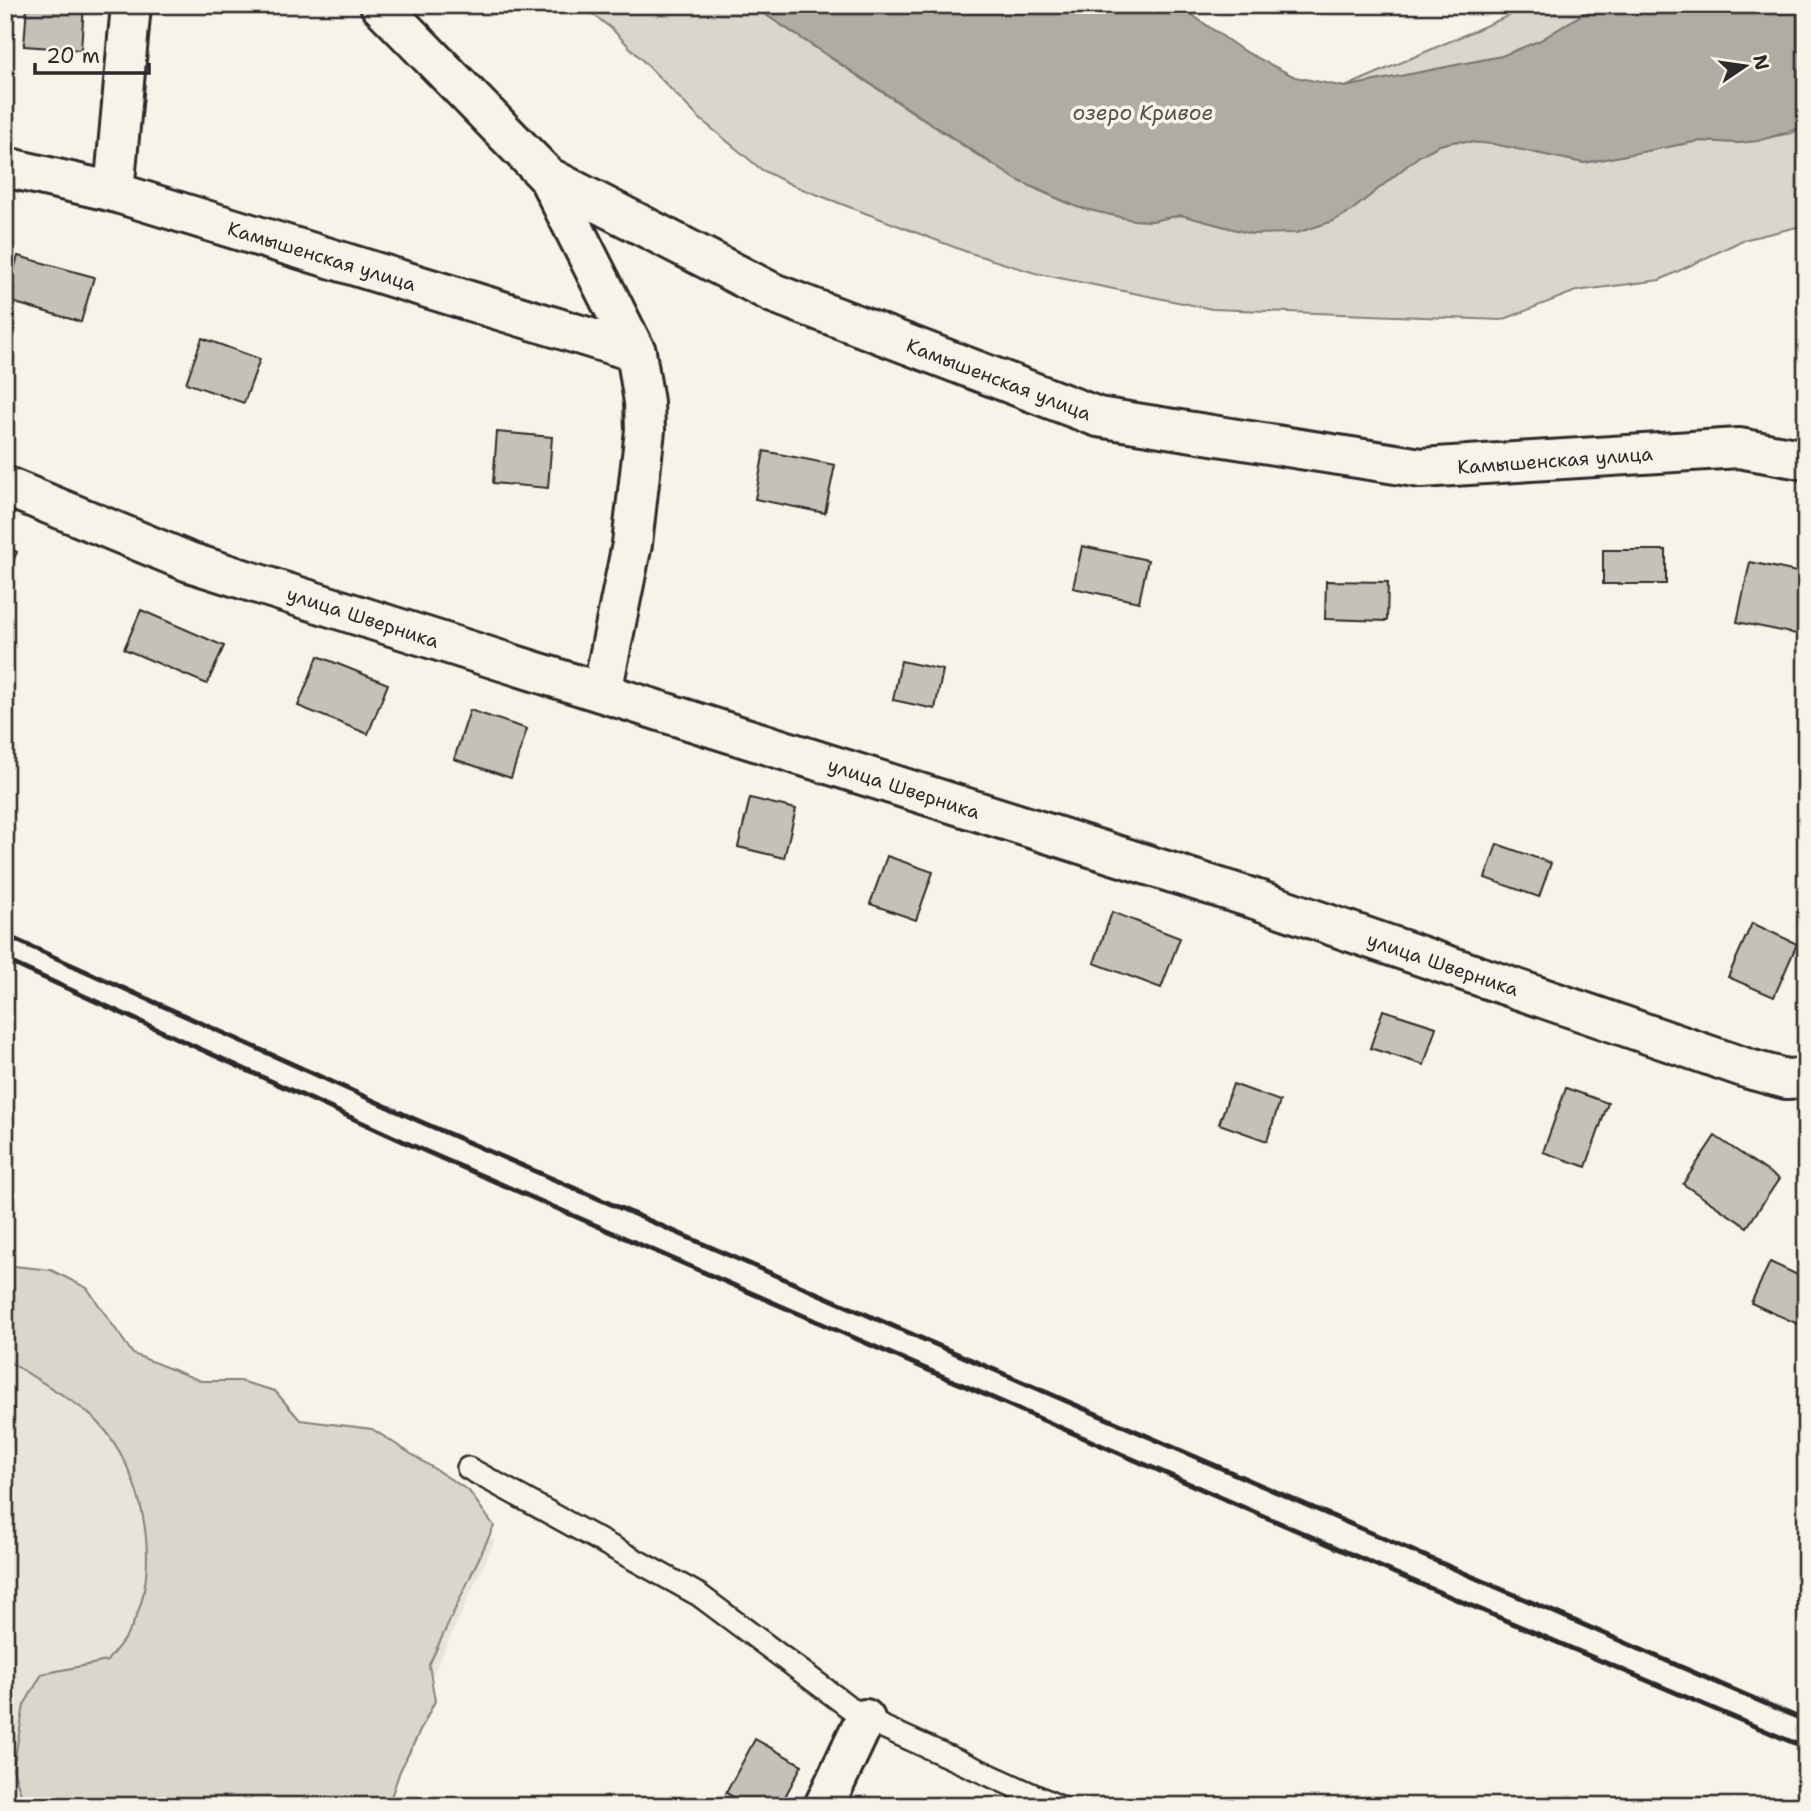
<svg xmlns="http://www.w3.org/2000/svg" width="1811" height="1811" font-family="'Shantell Sans',sans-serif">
<rect width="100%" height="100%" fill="#f7f3e8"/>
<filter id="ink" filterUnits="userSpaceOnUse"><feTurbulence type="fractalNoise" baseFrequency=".0143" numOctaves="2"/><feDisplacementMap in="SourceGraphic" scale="14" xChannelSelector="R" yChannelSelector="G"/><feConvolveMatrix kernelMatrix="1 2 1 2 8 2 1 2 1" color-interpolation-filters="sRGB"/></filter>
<g filter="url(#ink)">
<path fill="#e8e4da" d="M5,1312L495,1540L372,1806H5Z"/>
<g fill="#dad6cc" stroke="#82807c" stroke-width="2">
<path d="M581,5H751L980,157L1038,190L1077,207L1133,220L1152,221L1181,215L1252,234L1333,221L1351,211L1419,156L1439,145L1457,141L1494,144L1584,163L1699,141L1739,143L1792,133L1806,126V225L1743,240L1660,280L1576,291L1502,320L1212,309L1035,273L967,252L792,185L762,170L699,118L612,29Z"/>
<path d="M1533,5H1597L1541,40L1502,56L1345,87Z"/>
<path d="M5,1265L51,1270L87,1288L133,1354L201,1381H240L275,1391L300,1420L372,1429L469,1491L494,1526L429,1665L435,1701L400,1771L388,1806H25L13,1769L24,1705L42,1674L107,1661C115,1650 126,1639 132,1626C163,1566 143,1470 98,1422C80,1403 29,1375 5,1359Z"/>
</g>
<path fill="#afaca4" stroke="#7a7874" stroke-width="2" d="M751,5H1178L1242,50L1295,77L1345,87L1502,56L1541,40L1597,5H1806V126L1758,141L1739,143L1699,141L1584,163L1494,144L1457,141L1439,145L1419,156L1351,211L1333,221L1297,233L1252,234L1181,215L1152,221L1133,220L1077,207L1017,180Z"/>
<g fill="#c4c1b9" stroke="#2b2b2b" stroke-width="2">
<path d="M27,5H84L81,50L24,46Z"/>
<path d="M18,256L94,277L81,322L5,300Z"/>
<path d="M202,338L260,359L244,403L186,383Z"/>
<path d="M497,432L552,437L548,488L493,483Z"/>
<path d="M764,451L835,465L825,513L755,499Z"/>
<path d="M5,546L17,552L5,579Z"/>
<path d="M1082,546L1148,560L1139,602L1073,588Z"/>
<rect x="1603" y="550" width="63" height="34"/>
<path d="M1750,562L1806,574V636L1737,622Z"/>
<path d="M1326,581L1388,582L1387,621L1325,619Z"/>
<path d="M141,610L224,646L207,684L124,649Z"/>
<path d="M318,656L388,684L368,734L298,706Z"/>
<path d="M901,661L943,670L935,709L893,700Z"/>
<path d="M470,710L527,729L511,778L454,759Z"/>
<path d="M750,798L796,809L784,858L738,847Z"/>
<path d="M1497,844L1551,863L1539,897L1485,878Z"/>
<path d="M887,856L933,872L916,920L870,904Z"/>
<path d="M1112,912L1180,938L1161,988L1094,963Z"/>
<path d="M1752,923L1797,944L1774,997L1728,977Z"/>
<path d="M1383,1010L1436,1027L1424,1065L1370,1048Z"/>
<path d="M1233,1084L1280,1101L1267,1141L1219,1124Z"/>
<path d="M1566,1088L1608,1103L1586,1167L1543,1152Z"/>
<path d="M1715,1136L1779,1179L1747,1227L1683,1184Z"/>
<path d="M1770,1262L1806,1279V1307L1798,1324L1751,1303Z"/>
<path d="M755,1739L802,1765L780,1806H750L726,1793Z"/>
</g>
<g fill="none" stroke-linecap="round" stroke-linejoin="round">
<defs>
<path id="service" d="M468,1468L699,1595L865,1719L1058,1806"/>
<g id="minor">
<path d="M380,5L548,177L773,293L1098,417L1421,468L1739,448L1806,460"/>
<path d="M5,167L114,192L636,352"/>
<path d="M548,177L636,352L644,402L645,430L632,544L602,692"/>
<path d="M114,192L131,5"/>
<path d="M5,486L189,562L1255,899L1749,1069L1786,1079L1806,1078"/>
<path d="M824,1806L865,1719"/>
</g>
</defs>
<use href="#service" stroke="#2b2b2b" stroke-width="26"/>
<use href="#minor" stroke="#2b2b2b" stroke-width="44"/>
<use href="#service" stroke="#f7f3e8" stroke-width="21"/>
<use href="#minor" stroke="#f7f3e8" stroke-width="38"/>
<g stroke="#2b2b2b" stroke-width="5">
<path d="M5,935L419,1121L1806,1721"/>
<path d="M5,960L409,1144L1406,1578L1806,1748"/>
</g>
</g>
</g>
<g text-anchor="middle" stroke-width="7" stroke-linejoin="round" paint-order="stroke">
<g font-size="19" fill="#2b2b2b" stroke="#f7f3e8">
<text transform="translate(322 256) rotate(17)" y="7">Камышенская улица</text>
<text transform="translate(999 379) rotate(21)" y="7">Камышенская улица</text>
<text transform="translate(1555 460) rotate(-4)" y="7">Камышенская улица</text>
<text transform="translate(363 617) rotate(18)" y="7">улица Шверника</text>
<text transform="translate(904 788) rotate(18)" y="7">улица Шверника</text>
<text transform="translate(1443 964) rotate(19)" y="7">улица Шверника</text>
</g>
<g font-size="21" font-style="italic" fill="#53524f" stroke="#f7f3e8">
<text x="1143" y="120">озеро Кривое</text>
</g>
</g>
<rect width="1811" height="1811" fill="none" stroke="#f7f3e8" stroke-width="28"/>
<rect x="14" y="14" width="1783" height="1783" fill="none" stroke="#2b2b2b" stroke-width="2.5" filter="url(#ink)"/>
<g transform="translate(1745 66) rotate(77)" stroke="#f7f3e8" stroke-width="5" paint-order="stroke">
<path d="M0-5L12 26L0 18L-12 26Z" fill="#2b2b2b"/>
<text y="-10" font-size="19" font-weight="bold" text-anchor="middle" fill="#2b2b2b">N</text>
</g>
<path d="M35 63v10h114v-10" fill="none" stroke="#2b2b2b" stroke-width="3.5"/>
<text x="46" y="63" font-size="21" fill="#2b2b2b" stroke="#f7f3e8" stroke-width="5" paint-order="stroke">20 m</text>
</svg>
